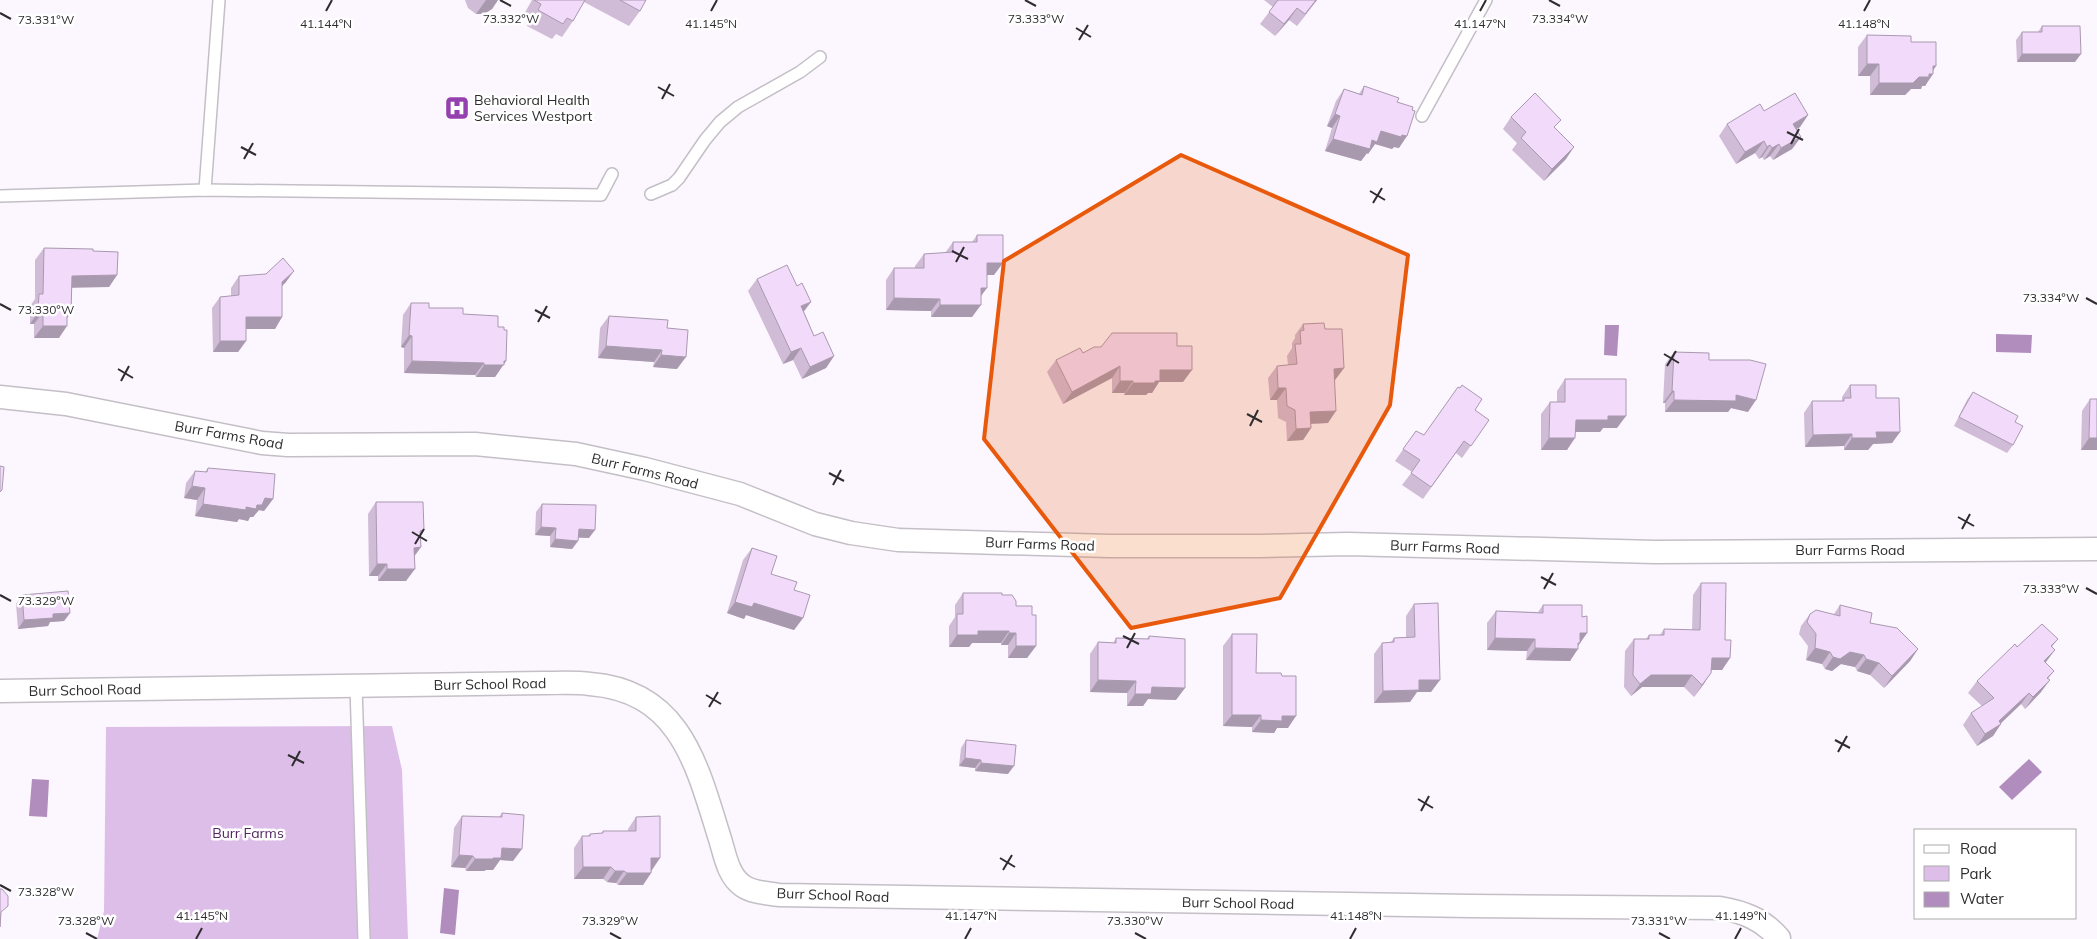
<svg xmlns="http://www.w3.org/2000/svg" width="2097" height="939" font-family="Mulish,sans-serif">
<rect width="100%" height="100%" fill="#fcf6fe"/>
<path fill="#ddbee9" d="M392,726L402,770L408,939H97L104,911L106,727Z"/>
<g fill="#b08dbd">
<path d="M1605,325H1619L1617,356L1604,355Z"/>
<path d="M1996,334L2032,335L2031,353L1996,352Z"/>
<path d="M2029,759L2042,772L2012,800L1999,787Z"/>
<path d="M32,779L49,780L47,817L29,816Z"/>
<path d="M444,888L459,890L455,935L440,933Z"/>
</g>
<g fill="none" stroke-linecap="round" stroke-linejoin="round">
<defs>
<g id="service">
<path d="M1422,116L1486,0"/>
<path d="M205,190L219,0"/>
<path d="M651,194L672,185L679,178L705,140L720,122L738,107L800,72L820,57"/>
<path d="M0,196L205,190L601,195L612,174"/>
<path d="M356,686L364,939"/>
</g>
<g id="minor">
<path d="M0,397L66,404L262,443L288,445L475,444L576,454L645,469L740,494L815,524L851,533L898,540L1109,546H1259L1348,544L1655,552L2097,549"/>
<path d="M0,691L544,683C559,683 575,682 590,684C681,691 697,766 720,839C725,855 728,876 743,886C753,893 768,893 779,895L1471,906L1720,908C1744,912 1762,919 1779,938"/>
</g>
</defs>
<use href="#service" stroke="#c4bfc6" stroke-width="14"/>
<use href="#minor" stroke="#c4bfc6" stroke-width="25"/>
<use href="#service" stroke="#fff" stroke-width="11"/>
<use href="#minor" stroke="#fff" stroke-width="22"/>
</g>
<g fill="#d0bcd7">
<path d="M465,0H498L492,9L484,14H476L468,8Z"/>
<path d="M532,0H646L640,11L629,26L584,2L573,21L562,37L556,34L552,39L527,26L530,20L523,16Z"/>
<path d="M1264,0H1317L1297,26L1289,20L1275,36L1260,24L1273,7Z"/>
<path d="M2042,26L2075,62H2017L2016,40L2022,32H2038Z"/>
<path d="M1867,35L1911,42L1933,71L1925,86H1922L1921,89H1911L1905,95H1870V76H1858V47Z"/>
<path d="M1364,86L1397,102L1399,148L1394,147L1392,149L1375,144L1368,154L1367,153L1361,161L1325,151L1332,128L1327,126L1336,101L1344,89L1359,94Z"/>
<path d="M1764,111L1808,115L1800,127L1796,129L1801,137L1792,149L1773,160L1770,156L1764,160L1762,157L1759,159L1755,153L1736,164L1719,136L1727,124Z"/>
<path d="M1511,117L1555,128L1566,159L1544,181L1512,150L1517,143L1503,129Z"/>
<path d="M977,235L994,275H987L981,296L972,317H931V311L886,310V280L894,268H915V266L924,254L945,253L953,242H972Z"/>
<path d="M44,248L93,251L117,275L109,287H72L71,312L67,318L59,338H34V324H30V306L35,299V260Z"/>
<path d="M239,276L286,282L282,286V317L275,329H246V341L238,352H213L212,308L220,297L231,296V288Z"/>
<path d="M757,279L804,312L814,336L834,356L826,368L802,379L793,360L783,364L748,291Z"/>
<path d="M411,303L429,308L463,314L506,361L495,377H476L475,375L404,373V348L401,347L403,315Z"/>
<path d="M609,316L667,328L677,369L653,367L654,362L598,358L600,328Z"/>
<path d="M1303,324L1325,329L1344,368L1335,380L1328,423L1311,424V428L1303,440L1287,441L1286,422L1278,418L1277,400H1270L1268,378L1277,366L1288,365L1287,356L1292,348V343L1295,338V335Z"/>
<path d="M1177,346L1183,382H1159L1152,393H1148L1146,395H1124L1125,393H1112V378L1063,404L1047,372L1056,360L1083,353Z"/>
<path d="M1674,352L1709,360L1748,412L1731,408L1728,412H1665V403H1663L1665,364Z"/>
<path d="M1565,379L1617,428H1603L1600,432H1575L1567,450H1541V414L1550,402H1557V391Z"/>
<path d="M1850,385L1876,398L1900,432L1892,443L1873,444L1868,450H1844V446L1805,447L1804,413L1812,401H1842V397Z"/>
<path d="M1973,392L2015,422L2013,445L2007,453L1954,426L1967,400Z"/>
<path d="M2090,399L2097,450H2081L2082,411Z"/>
<path d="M1475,410L1489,420L1462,458L1456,453L1423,499L1402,485L1412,472L1395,461L1416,431L1424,435Z"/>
<path d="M208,468L273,499L264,511L259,510L253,517H250L248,521L239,519L237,522L195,516L197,500L184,498L186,483L195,471L205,472Z"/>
<path d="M376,502L424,530L421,535V547L414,557L406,581H378V576H369L368,514Z"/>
<path d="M542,504L589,538H578V541L572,549L550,547V536L535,535L536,512Z"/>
<path d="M752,548L803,618L794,630L746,615L744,619L727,613L743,560Z"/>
<path d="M1701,583L1725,640L1730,658L1722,670H1712L1703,685L1694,697L1684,687H1642L1631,696L1624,687L1625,651L1634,639H1646L1649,635H1660L1664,629L1692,630L1693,595Z"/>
<path d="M963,593L1002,595L1016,606L1032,615L1036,646L1027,658H1008V645H1001V643H972L969,647H949V626L955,617V605Z"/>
<path d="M22,595L70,613L64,621L50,622L48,626L18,629L16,604Z"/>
<path d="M1414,604L1431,692H1417L1410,702L1374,703V654L1382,643L1391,642L1394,638L1406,637V616Z"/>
<path d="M1543,605L1587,633L1578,645L1570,661L1526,660L1527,651L1487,650V623L1496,611L1538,612Z"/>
<path d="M1840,605L1870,623L1918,649L1910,661L1884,688L1870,675L1857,671L1855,667L1841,664L1832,671L1825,669L1822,664L1806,660L1808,646L1799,634L1801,626L1810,614H1834Z"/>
<path d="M1232,634L1256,673L1288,728H1277L1274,733L1252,732V727L1223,726V646Z"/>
<path d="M1149,636L1176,700L1148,699L1143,706H1127V693L1090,692V654L1098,642L1113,643L1116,638L1147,639Z"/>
<path d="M2058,639L2052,647L2045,663L2054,671L2048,679L2041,692L2025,709L2021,704L2001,723L1993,736L1977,746L1963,725L1971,713L1982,706L1968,693L1977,681L2017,647Z"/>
<path d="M966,740L1008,774L975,771V768L959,766L961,748Z"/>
<path d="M502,813L513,861L500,860L493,870H486L484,871H466L465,868L451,867L454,828L462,816L499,817Z"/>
<path d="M636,817L652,870L651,873L643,885H618L616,883L607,882L603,879H574V848L582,836H588L590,834H601L603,831H628V829Z"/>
</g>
<g fill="#a999af">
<path d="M486,0H498L492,9L484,14H476Z"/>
<path d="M1316,0H1317L1313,5L1297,26Z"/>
<path d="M1297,8L1289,20L1275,36L1284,24Z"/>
<path d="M2022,54H2081L2075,62H2017Z"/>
<path d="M1867,64H1879L1870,76H1858Z"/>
<path d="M1933,66H1936L1931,74H1933L1925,86H1922L1921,89H1911L1905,95H1870L1879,83L1919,77Z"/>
<path d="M1335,114L1340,116L1332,128L1327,126Z"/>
<path d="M1808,115L1800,127L1785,136L1793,124Z"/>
<path d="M1381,131L1407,136L1399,148L1394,147L1392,149L1375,144L1368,154L1367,153L1361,161L1325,151L1333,139L1372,140Z"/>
<path d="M1801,137L1792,149L1773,160L1781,148Z"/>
<path d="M1764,141L1755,153L1736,164L1745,152Z"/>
<path d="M1779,144L1770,156L1764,160L1772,148Z"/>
<path d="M1770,145L1762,157L1759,159L1767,147Z"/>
<path d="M1574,147L1566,159L1544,181L1552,169Z"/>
<path d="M987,263H1003L994,275H979Z"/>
<path d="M294,271L286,282L275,293L282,282Z"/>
<path d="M117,275L109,287L63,288L72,276Z"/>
<path d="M981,288H987L978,300Z"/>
<path d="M894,298L940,299L931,311L886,310Z"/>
<path d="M811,302L802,314L801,306Z"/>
<path d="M940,305H981L972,317H931Z"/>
<path d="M38,312H43L34,324H30Z"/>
<path d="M67,312H71L63,324Z"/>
<path d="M246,317H282L275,329H238Z"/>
<path d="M43,326H67L59,338H34Z"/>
<path d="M409,335L412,336L404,348L401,347Z"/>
<path d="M220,341H246L238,352H213Z"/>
<path d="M606,346L662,350L654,362L598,358Z"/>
<path d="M801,348L793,360L783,364L791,352Z"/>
<path d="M661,355L686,357L677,369L653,367Z"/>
<path d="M834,356L826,368L802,379L810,367Z"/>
<path d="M412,361L484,363L475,375L404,373Z"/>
<path d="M504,361H506L495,377H476L484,365Z"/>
<path d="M1120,366L1112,378L1063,404L1072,392Z"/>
<path d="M1344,368L1335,380L1326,381L1334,369Z"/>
<path d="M1160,370H1192L1183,382H1159L1152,393H1148L1146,395H1124L1133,383Z"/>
<path d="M1120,381H1133L1125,393H1112Z"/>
<path d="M1278,388H1286L1277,400H1270Z"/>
<path d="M1672,391H1674L1665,403H1663Z"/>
<path d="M1736,395L1756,400L1748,412L1731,408L1728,412H1665L1674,400Z"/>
<path d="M1336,411L1328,423L1302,424L1310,412Z"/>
<path d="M1608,416H1626L1617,428H1603L1600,432H1567L1576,420Z"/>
<path d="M1311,428L1303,440L1287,441L1296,429Z"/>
<path d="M1876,432H1900L1892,443L1873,444L1868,450H1844L1852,438Z"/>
<path d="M1852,434L1844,446L1805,447L1813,435Z"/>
<path d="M1549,438H1575L1567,450H1541Z"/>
<path d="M2089,438H2097V450H2081Z"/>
<path d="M192,486L205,488L197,500L184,498Z"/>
<path d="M265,498L273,499L264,511L259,510L253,517H250L248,521L239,519L237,522L195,516L203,504L246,507L257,505Z"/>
<path d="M541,527L556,528L550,536L535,535Z"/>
<path d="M579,529L595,530L589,538L573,537Z"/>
<path d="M555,539L578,541L572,549L550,547Z"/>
<path d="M421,547L412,559L414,548Z"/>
<path d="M377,564H387L378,576H369Z"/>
<path d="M387,569H415L406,581H378Z"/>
<path d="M735,602L754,603L803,618L794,630L746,615L744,619L727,613Z"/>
<path d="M70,613L64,621L50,622L48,626L18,629L24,620L53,614Z"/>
<path d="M978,631H1009L1001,643H972L969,647H949L957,635Z"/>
<path d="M1009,633H1016L1008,645H1001Z"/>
<path d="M1580,633H1587L1576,649H1578L1570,661L1526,660L1535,648Z"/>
<path d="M1495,638L1535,639L1527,651L1487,650Z"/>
<path d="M1016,646H1036L1027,658H1008Z"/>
<path d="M1815,648L1830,652L1822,664L1806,660Z"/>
<path d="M1918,649L1910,661L1884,688L1892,676Z"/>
<path d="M2055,650L2046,662L2035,673L2044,661Z"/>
<path d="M1850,652L1864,655L1855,667L1841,664L1832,671L1825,669L1833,657Z"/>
<path d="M1712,658H1730L1722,670H1703Z"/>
<path d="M1866,659L1879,663L1870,675L1857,671Z"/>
<path d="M1711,673L1703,685L1694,697L1702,685Z"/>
<path d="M1651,675H1692L1684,687H1642L1631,696L1640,684Z"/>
<path d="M1098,680L1136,681L1127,693L1090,692Z"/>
<path d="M1419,680H1440L1431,692H1417L1410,702L1374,703L1383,691Z"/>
<path d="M2050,680L2041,692L2025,709L2033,697Z"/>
<path d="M1152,687L1185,688L1176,700L1148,699L1143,706H1127L1135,694Z"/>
<path d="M2029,693L2021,704L2000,724H2001L1993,736L1977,746L1985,734Z"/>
<path d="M1232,715H1261L1252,727L1223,726Z"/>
<path d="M1282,716H1296L1288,728H1277L1274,733L1252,732L1261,720Z"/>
<path d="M965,758L981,760L975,768L959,766Z"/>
<path d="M981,763L1014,766L1008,774L975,771Z"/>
<path d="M502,848L522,849L513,861L500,860L493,870H486L484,871H466L475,859Z"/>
<path d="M459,855L473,856L465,868L451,867Z"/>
<path d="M651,858H660L652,870H643Z"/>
<path d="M583,867H611L603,879H574Z"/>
<path d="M615,871H624L616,883L607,882Z"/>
<path d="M627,873H651L643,885H618Z"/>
</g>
<g fill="#f2dbfa" stroke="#a999af">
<path d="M534,0H585L573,21L567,18L563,24L538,10L541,4Z"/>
<path d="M620,0H646L640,11Z"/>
<path d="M1278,0H1316L1305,14L1297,8L1284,24L1269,12Z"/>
<path d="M2042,26H2080L2081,54H2022V32H2042Z"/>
<path d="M1867,35L1911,36V42H1936V66H1933V74H1929V77H1919L1913,83H1879V64H1867Z"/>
<path d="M1364,86L1399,98L1397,102L1413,107L1412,110L1415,111L1407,136L1402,135L1401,137L1381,131L1377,142L1372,140L1370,149L1333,139L1340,116L1335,114L1344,89L1362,95Z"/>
<path d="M1535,93L1561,120L1554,127L1574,147L1552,169L1521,138L1526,132L1511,117Z"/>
<path d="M1795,93L1808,115L1793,124L1801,137L1781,148L1779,144L1772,148L1770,145L1767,147L1764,141L1745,152L1727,124L1760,104L1764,111Z"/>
<path d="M977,235H1003V263H987V288H981V305H940V299L894,298V268H924V254L953,252V242H977Z"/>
<path d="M44,248L93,249V251L118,252L117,275L72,276L71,312H67V326H43V312H38L39,294H43Z"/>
<path d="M283,258L294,271L282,282V317H246V341H220V297L239,295V276L266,274Z"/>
<path d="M787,265L797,286L802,283L811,302L801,306L814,336L823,332L834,356L810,367L801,348L791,352L757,279Z"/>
<path d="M411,303H429V308H463V314L498,316V327H504V330H507L506,361H504V365H484V363L412,361V336L409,335Z"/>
<path d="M609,316L668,320L667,328L688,330L686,357L661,355L662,350L606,346Z"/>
<path d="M1324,323L1325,329H1342L1344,368L1334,369L1336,411L1310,412L1311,428L1296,429L1295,410L1287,406L1286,388H1278L1277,366L1297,364L1295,344H1301L1300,331L1304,330L1303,324Z"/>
<path d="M1112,333H1177V346H1192V370H1160V381H1155V383H1133V381H1120V366L1072,392L1056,360L1080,348L1083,353L1094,347H1101Z"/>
<path d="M1674,352L1709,353V360H1750L1766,364L1756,400L1736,395V401L1674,400V391H1672Z"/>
<path d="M1565,379H1626V416H1608V420H1576L1575,438H1549L1550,402H1565Z"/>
<path d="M1462,385L1482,399L1475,410L1489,420L1471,446L1464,441L1431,487L1411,473L1420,460L1403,449L1416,431L1424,435L1458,387L1460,388Z"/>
<path d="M1850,385H1876V398H1899L1900,432H1876L1877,438H1852V434L1813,435L1812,401H1844V398H1851Z"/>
<path d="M1973,392L2018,416L2015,422L2023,426L2013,445L1959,417Z"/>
<path d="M2090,399H2097V438H2089Z"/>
<path d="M0,466L4,467L2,490L0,492Z"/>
<path d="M208,468L275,474L273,499L265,498L262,505H257L256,509L246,507V510L203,504L205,488L192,486L195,471L207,472Z"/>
<path d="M376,502H423L424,530L420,531L421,547L414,548L415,569H387V564H377Z"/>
<path d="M542,504L596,505L595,530L579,529L578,541L555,539L556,528L541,527Z"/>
<path d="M752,548L777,556L771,574L797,582L794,590L810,595L803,618L754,603L752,607L735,602Z"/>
<path d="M1701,583H1726L1725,640H1731L1730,658H1712L1711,673L1702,685L1692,675H1651L1640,684L1633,675L1634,639H1649V635H1664V629L1700,630Z"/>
<path d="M68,591L70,613L53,614V618L24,620L22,595Z"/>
<path d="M963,593H1002V595H1012L1016,601V606H1032V615H1036V646H1016V633H1009V631H978V635H957V614H963Z"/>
<path d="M1438,603L1440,680H1419V690L1383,691L1382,643L1394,642V638L1415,637L1414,604Z"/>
<path d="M1543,605H1582V617L1587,616V633H1580V643H1578V649L1535,648V639L1495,638L1496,611L1543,613Z"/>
<path d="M1840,605L1872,613L1870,623L1897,628L1918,649L1892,676L1879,663L1866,659L1864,655L1850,652L1840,659L1833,657L1830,652L1815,648L1816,634L1807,622L1810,614L1816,610L1840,616Z"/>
<path d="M2042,624L2058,639L2051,646L2055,650L2044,661L2054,671L2047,678L2050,680L2033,697L2029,693L1999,721L2001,724L1985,734L1971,713L1994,698L1977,681L2015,644L2017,647Z"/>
<path d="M1232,634H1257L1256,673H1281L1282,676H1296V716H1282V721L1261,720V715H1232Z"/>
<path d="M1149,636L1185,639V688L1152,687L1151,694H1135L1136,681L1098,680V642L1116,643V638L1149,639Z"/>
<path d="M966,740L1016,745L1014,766L981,763V760L965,758Z"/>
<path d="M502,813L524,815L522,849L502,848L501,858H493V859H475L473,856L459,855L462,816L502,817Z"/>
<path d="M660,816V858H651V873H627L624,871H615L611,867H583L582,836H590V834L603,833V831H636V817Z"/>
<path d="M0,889H2L8,896V906L1,912L0,927Z"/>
</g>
<path fill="#e8590c" fill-opacity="0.2" stroke="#e8590c" stroke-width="4" stroke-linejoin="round" d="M1181,155L1408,255L1390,405L1280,598L1131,628L984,439L1004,261Z"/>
<path fill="none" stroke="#2e2c2f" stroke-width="2" d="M500,0L511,6M1025,0L1036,6M1549,0L1560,6M326,11L332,0M711,11L717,0M1480,11L1486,0M1864,11L1870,0M0,13L11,19M1076,28L1091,37M1079,40L1088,25M658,87L674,96M662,99L670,84M1787,132L1803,140M1791,144L1799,129M241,147L256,155M244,159L253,143M1370,191L1385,200M1373,203L1382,188M952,251L968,259M956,262L964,247M2086,298L2097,304M0,304L11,310M535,310L550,318M538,322L547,306M1664,354L1679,363M1667,366L1676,351M118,369L133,378M121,381L129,366M1247,414L1262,422M1250,426L1258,410M829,473L844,481M833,485L841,470M1958,517L1974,526M1962,529L1970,514M412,532L427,541M415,544L424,529M1541,577L1556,585M2086,588L2097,594M1544,589L1553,573M0,595L11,601M1123,636L1139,644M1127,648L1135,633M706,695L721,704M709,707L718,692M1835,740L1850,748M1838,752L1847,736M288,755L304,763M292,766L300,751M1418,799L1433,808M1421,811L1429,796M1000,858L1015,867M1003,870L1012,855M0,885L11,891M86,933L97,939M610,933L621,939M1135,933L1146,939M1659,933L1670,939M196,939L202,928M965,939L971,928M1350,939L1356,928M1735,939L1741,928"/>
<defs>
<symbol id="hospital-square" viewBox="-11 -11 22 22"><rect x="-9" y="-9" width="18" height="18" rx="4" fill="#9441af" stroke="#fff"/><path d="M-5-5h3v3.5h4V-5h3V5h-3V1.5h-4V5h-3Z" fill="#fff"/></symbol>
</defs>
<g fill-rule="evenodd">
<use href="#hospital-square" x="443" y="94" width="28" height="28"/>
</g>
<g text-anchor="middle" stroke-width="5" stroke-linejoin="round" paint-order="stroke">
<g font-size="14" fill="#2e2c2f" stroke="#fff" text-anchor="start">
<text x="474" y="105">Behavioral Health<tspan x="474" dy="16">Services Westport</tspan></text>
</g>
<g font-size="14" fill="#2e2c2f" stroke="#fff">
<text transform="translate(229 435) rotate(10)" y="5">Burr Farms Road</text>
<text transform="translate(645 471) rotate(14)" y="5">Burr Farms Road</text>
<text transform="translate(1040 544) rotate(2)" y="5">Burr Farms Road</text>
<text transform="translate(1445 547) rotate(2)" y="5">Burr Farms Road</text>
<text x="1850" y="555">Burr Farms Road</text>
<text transform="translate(490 684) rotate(-1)" y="5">Burr School Road</text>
<text transform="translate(85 690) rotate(-1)" y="5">Burr School Road</text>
<text transform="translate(833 895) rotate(2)" y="5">Burr School Road</text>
<text transform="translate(1238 903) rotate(1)" y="5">Burr School Road</text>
</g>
<g font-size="14" fill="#532662" stroke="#fff">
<text x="248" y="838">Burr Farms</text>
</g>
</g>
<g font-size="12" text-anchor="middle" fill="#2e2c2f" stroke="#fff" stroke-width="5" stroke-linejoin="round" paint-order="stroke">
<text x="511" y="23">73.332°W</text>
<text x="1036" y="23">73.333°W</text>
<text x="1560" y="23">73.334°W</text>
<text x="46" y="24">73.331°W</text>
<text x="326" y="28">41.144°N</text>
<text x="711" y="28">41.145°N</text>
<text x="1480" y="28">41.147°N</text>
<text x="1864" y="28">41.148°N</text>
<text x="2051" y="302">73.334°W</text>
<text x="46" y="314">73.330°W</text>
<text x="2051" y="593">73.333°W</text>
<text x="46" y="605">73.329°W</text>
<text x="46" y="896">73.328°W</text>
<text x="202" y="920">41.145°N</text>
<text x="971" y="920">41.147°N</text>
<text x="1356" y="920">41.148°N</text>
<text x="1741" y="920">41.149°N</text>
<text x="86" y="925">73.328°W</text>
<text x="610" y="925">73.329°W</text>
<text x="1135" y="925">73.330°W</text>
<text x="1659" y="925">73.331°W</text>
</g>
<rect x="1914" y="829" width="162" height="90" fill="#ffffff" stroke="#ababac"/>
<rect x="1924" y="845" width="25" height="8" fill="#ffffff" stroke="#ababac"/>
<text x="1960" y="854" font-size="15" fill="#2e2c2f">Road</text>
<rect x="1924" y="866" width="25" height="15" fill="#ddbee9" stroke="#ababac"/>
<text x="1960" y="879" font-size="15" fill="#2e2c2f">Park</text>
<rect x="1924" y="892" width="25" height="15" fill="#b08dbd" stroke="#ababac"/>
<text x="1960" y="904" font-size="15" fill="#2e2c2f">Water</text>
</svg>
